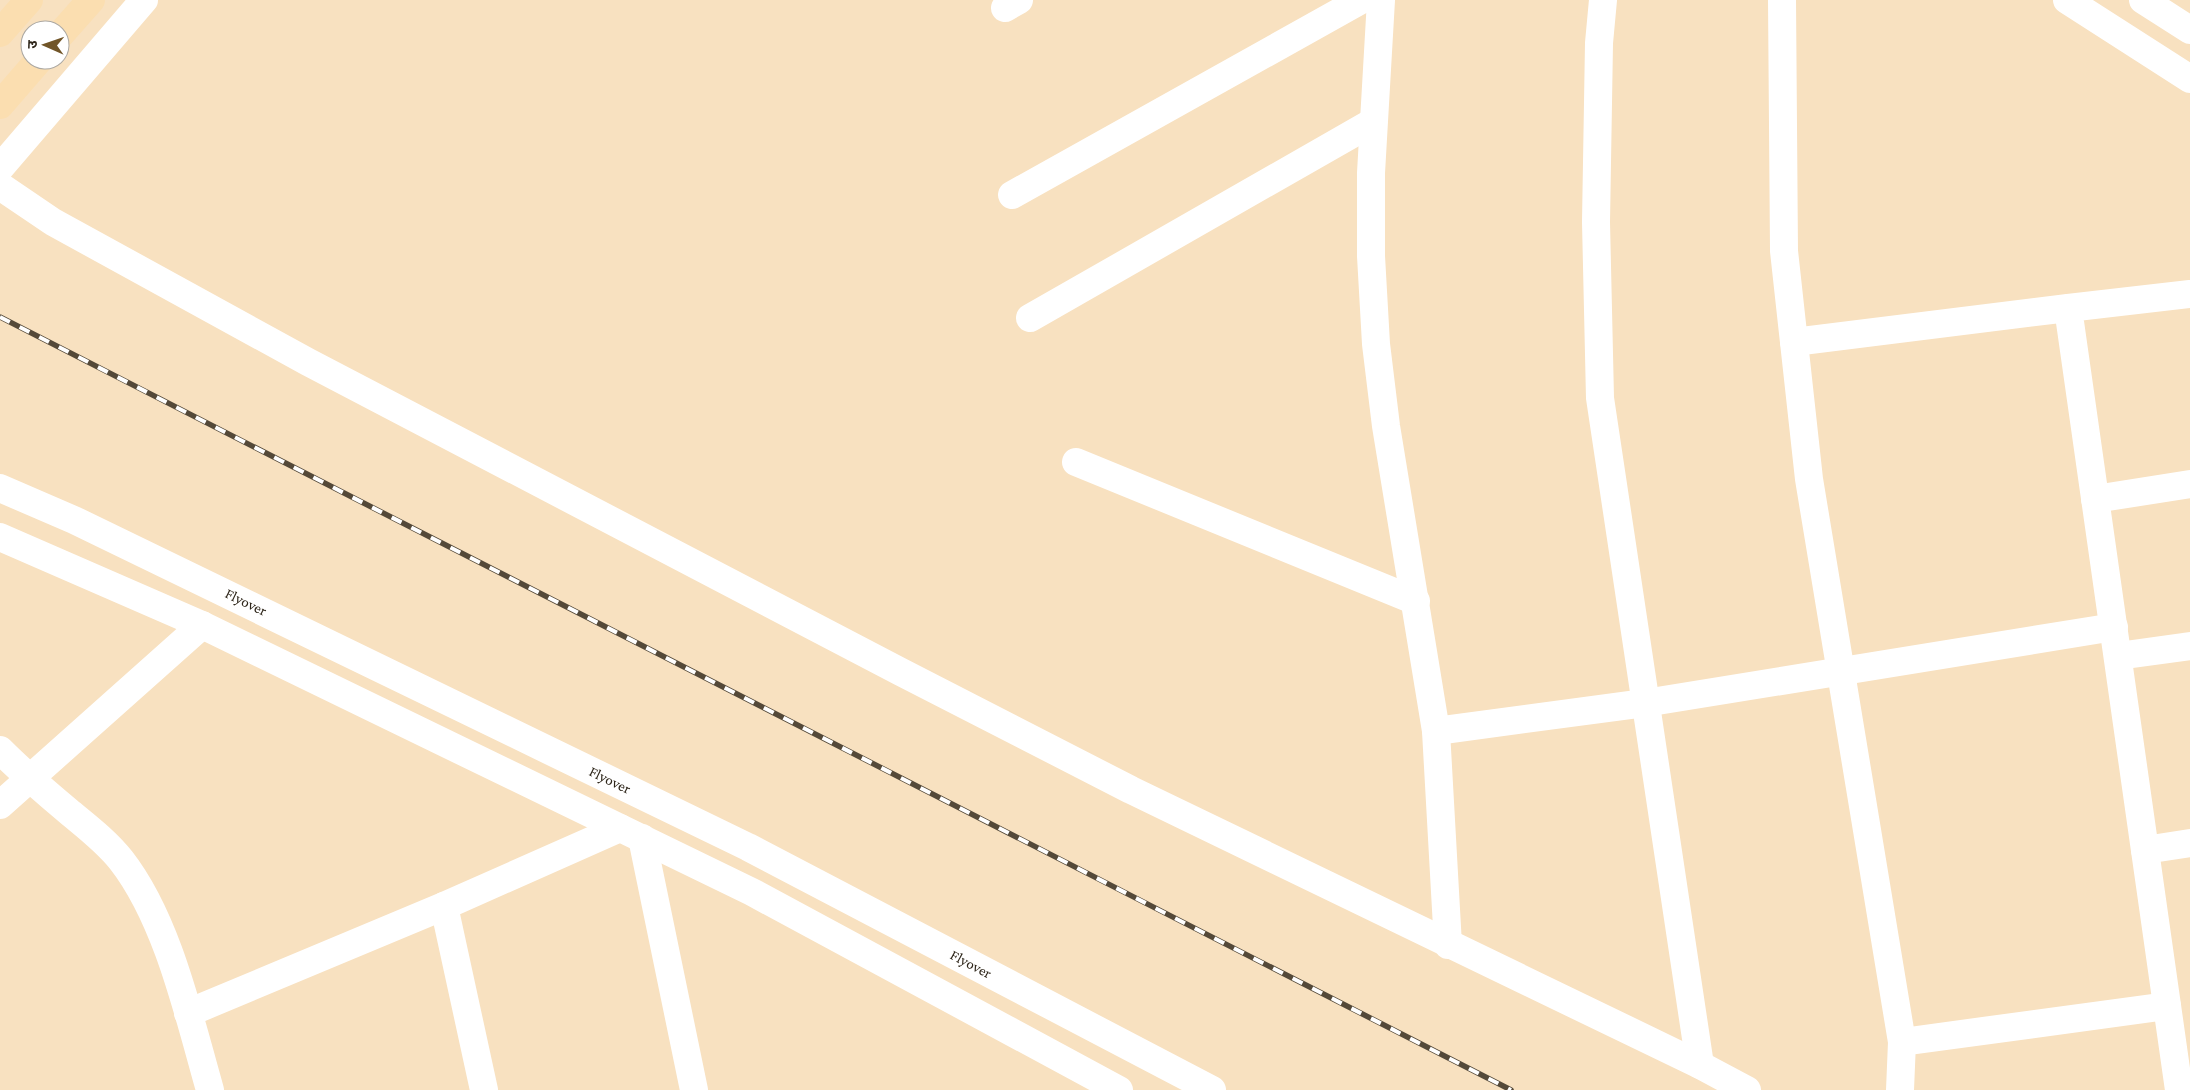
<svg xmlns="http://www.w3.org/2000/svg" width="2190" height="1090" font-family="'Crimson Pro','Noto Sans Devanagari',serif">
<rect width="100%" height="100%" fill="#f8e1c0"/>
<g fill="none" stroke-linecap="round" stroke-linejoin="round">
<g stroke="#fff" stroke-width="28">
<path d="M1381,0L1371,173V256L1376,344L1386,426L1436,731L1448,945"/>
<path d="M1603,0L1599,43L1596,222L1600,398L1700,1065"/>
<path d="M1782,0L1784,251L1809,479L1902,1042L1900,1090"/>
<path d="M2067,0L2190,79"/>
<path d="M2143,0L2190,30"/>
<path d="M1005,8L1019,0"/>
<path d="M0,168L144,0"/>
<path d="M0,186L53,222L308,362L901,672L1131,790L1700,1065L1747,1090"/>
<path d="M1012,195L1361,0"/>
<path d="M1030,318L1373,122"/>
<path d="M1794,342L2068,308"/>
<path d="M1076,462L1416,601"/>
<path d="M0,488L74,520L748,847L1212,1090"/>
<path d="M2095,499L2190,484"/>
<path d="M0,537L202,625L752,892L1119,1090"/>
<path d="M2118,656L2190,646"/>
<path d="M1436,731L1645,703L2114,627"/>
<path d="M0,750C22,772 44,791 68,811C86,826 106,841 121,860C168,920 189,1017 210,1090"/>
<path d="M0,805L202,625"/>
<path d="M642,838L694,1090"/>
<path d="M2145,850L2190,843"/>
<path d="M444,906L484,1090"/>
<path d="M188,1013L444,906L620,828"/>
<path d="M1902,1042L2167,1006"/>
<path d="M2179,1090L2068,308L2190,294"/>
</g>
<g stroke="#fbdeb0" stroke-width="28">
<path d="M0,33L29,0"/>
<path d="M60,35L91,0"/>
<path d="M0,105L39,60"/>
</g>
<defs>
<path id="rail" d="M0,317L1511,1090"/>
</defs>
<use href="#rail" stroke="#544939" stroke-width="5.5"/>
<use href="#rail" stroke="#fff" stroke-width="4" stroke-dasharray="11" stroke-linecap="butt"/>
</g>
<g text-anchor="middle" stroke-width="5" stroke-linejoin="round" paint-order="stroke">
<g font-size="15" fill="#2e261a" stroke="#fff">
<text transform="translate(246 602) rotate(26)" y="5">Flyover</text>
<text transform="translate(610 780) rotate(26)" y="5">Flyover</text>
<text transform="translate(971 964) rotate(28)" y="5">Flyover</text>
</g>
</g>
<g transform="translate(45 45) rotate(272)"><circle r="24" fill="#ffffff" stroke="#aba8a3"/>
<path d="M0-4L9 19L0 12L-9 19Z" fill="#715528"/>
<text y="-8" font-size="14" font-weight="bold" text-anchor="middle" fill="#2e261a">उ</text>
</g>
</svg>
